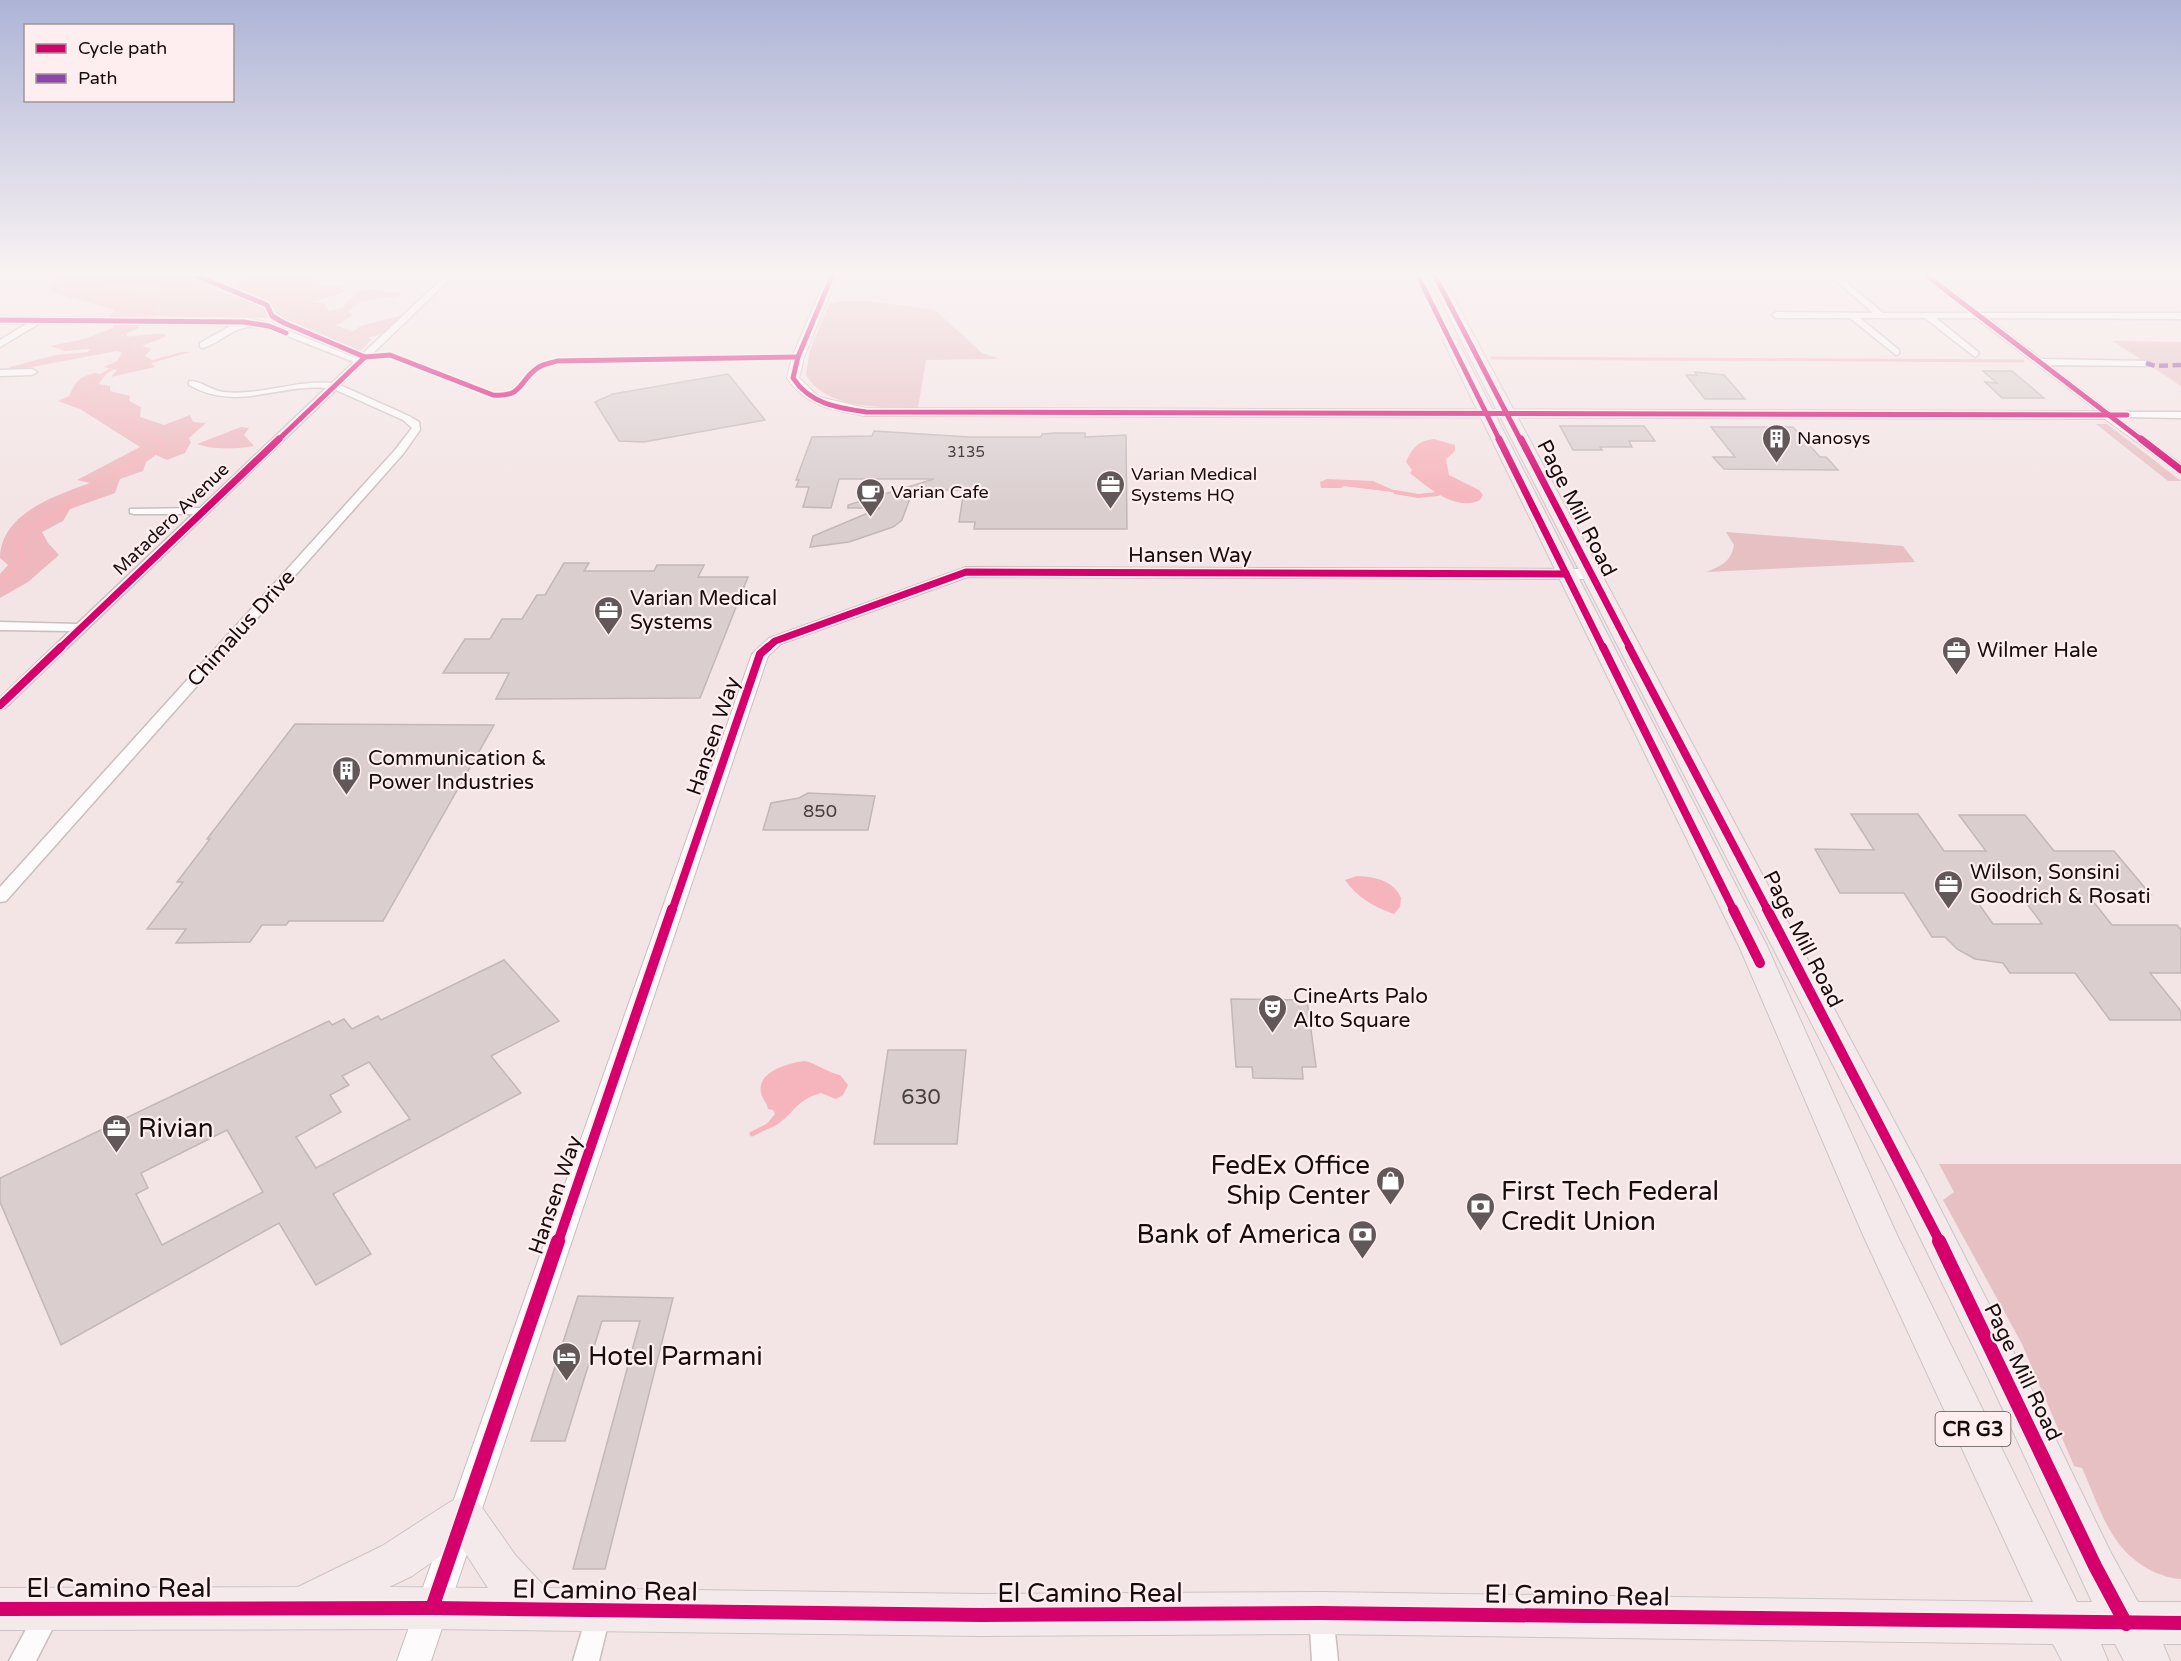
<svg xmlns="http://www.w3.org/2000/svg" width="2181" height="1661" font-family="'Varela Round',sans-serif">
<rect width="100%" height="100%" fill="#f3e4e5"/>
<g fill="#e7c0c3">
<path d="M66,276H209L372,339L359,352L270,318L137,316L71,285Z"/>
<path d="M840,301H870L935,310L982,353L1000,359L926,360L918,408C882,407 827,410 806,375L810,350L829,304Z"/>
<path d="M2113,341L2181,342V386Z"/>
<path d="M2096,424H2107L2181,481H2168Z"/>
<path d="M1726,532L1903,546L1915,562L1706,572C1721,566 1731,562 1734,545Z"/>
<path d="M1939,1164H2181V1579C2172,1579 2162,1575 2154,1572C2110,1551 2101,1510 2082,1468L2074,1466L2022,1344L1943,1200L1954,1192Z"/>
</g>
<g fill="#eeb8be">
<path d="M51,276H86L80,281C109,289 131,286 155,305L154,315L134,320L107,319L115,310L51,292L53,282Z"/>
<path d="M158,276H182L230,296L200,302L199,298L155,288L163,283L153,279Z"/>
<path d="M249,276L311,277L312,283L320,287L342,286L346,292L311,302L324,303L329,311L342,308C366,278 369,293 400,292V296L360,302L347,312L353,315L339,324L325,326L248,293L235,284Z"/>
<path d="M403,315C388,333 371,343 348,335L361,326Z"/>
<path d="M113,322L141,323L137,329L120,336C135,338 149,333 165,334V337L142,346L151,349L145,356L152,360L182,352H191L151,363L155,367L111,377L117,370L104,367L117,361L122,353L117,351L11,371L10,367L55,355L88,352L90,349L64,351L50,346L84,339L113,328Z"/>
<path d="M95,373L105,375L99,384L110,386V391L130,396L129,401L141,407L140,417L164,425L190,415L193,422L206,423L189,438L191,442L185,453L167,460L156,455L146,462L143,471L120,479L115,493L70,509L63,521L42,532L48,543L59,555L28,582L0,598V574L8,565L0,558C1,513 55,496 90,483L77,480L140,447L80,409L58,401L69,396C76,382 78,377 95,373Z"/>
<path d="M241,427L249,428L244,435L254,446C237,449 212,450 197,444Z"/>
</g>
<g fill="#f6b4bc">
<path d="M1434,439L1455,445V451L1446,459L1449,475L1479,490L1483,495L1480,500C1456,512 1427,487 1410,473L1412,470L1406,462C1413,447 1418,441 1434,439Z"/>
<path d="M1327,479L1373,481L1400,493L1343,486L1341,488H1321L1320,482Z"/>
<path d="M1357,876C1375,877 1393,880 1401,898L1400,907L1394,914C1374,907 1357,897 1345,880Z"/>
<path d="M805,1061C820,1065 824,1071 840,1075L848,1085L843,1095L836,1099L821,1093C794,1100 793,1117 771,1128L766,1125L775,1114L773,1110L768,1109C767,1102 764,1102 762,1096C753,1072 789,1063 805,1061Z"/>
</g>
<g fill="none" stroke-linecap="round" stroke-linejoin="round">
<g stroke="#f6b4bc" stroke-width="3">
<path d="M61,276L67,287L113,302L135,314L125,323V336L131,350L125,360L96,379L82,396L95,409L158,441"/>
<path d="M1492,358L2023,361"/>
</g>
<g stroke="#f6b4bc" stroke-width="4">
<path d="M1395,492L1418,496L1438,494"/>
<path d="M0,582L18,568L23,556L18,544L25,534L71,505L103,479L159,449L162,443L156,439"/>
</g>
<path stroke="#f6b4bc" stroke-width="5" d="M752,1134L768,1126"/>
</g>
<g fill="#dacecf" stroke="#c3b7b8" stroke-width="1.5" fill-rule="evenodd">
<path d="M1983,371H2012L2044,398H2002L1985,382L1997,383Z"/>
<path d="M1695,372L1724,375L1745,399H1705L1686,375H1697Z"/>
<path d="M728,374L765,420L644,442L619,441L595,402L613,394Z"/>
<path d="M1560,426H1644L1655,441H1629L1632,447H1600L1602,450H1573Z"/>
<path d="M1711,427H1793L1820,457H1826L1838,470L1724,469L1713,457H1735Z"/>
<path d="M874,431L969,437H1041L1042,434L1055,433H1085V437L1126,435L1127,529H974L975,522H959L964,490H913L902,520L893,527L849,542L810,547L813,536L880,508H848V505L934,479H839L831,508L803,507L809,487H796L799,480H796L812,437L872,436Z"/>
<path d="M564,563H589L584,571H654L657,565H704L698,577H748L700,698L496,699L509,673H443L465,639H490L502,619H522L537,595H545Z"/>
<path d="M295,724L494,725L383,921H289L286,925H262L250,942L176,943L186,929H147L183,882H177L210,839H207Z"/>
<path d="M808,793L875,796L868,830H763L771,803L799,798Z"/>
<path d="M1851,814H1918L1944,851H1986L1959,815H2025L2054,851H2114L2151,895H2088L2112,925H2177L2181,930V973H2150L2181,1011V1020H2110L2075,973H2010L2003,963L1975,959L1957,949L1945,937H1932L1904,893H1840L1815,849L1874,850ZM1971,893H2019L2042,924H1993Z"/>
<path d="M504,960L559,1021L491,1056L521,1093L333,1194L371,1254L316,1285L279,1223L61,1345L0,1202V1178L329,1021L332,1025L344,1019L352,1029L378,1016L381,1020ZM369,1062L410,1119L316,1168L296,1137L341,1112L330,1095L349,1085L342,1076ZM227,1130L263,1192L162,1245L136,1194L148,1188L141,1173Z"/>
<path d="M1231,999L1307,1000L1316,1067H1302L1303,1079L1253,1078L1252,1067H1236Z"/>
<path d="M888,1050H966L957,1144H874Z"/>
<path d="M578,1296L673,1298L605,1569H573L640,1321H602L565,1441H531Z"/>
</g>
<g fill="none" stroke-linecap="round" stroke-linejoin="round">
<defs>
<g id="minor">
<path d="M445,276H453L340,385L409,416L419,422L420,430L403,454L6,901L0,902V887L395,450L412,428L403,420L336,390L5,708L0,709V698L70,631L0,630V622L77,624L193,514H134L130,513V509L200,508L326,388C277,384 237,412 189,385V381C200,380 212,391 224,392C260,396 295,380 332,383L354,362L267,328C234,322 230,338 203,348L200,347V343L232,325L40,323L0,347V340L28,323H0V317L254,320L272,324L351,356L359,357Z"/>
<path d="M1831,276H1839L1883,313H1970L1923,276H1932L1980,313H2181V319L1987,318L2041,359L2149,361V365L2146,366L2048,365L2111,413L2113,415L2108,418L1976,318H1936L1978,352L1979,354L1975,357L1925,318H1860L1899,350V354L1896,355L1850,318H1776L1772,315L1776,312L1873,313Z"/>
<path d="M2171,276H2180L2181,282Z"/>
<path d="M0,370L32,369L37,372L32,375L0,376Z"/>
<path d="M2127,412H2181V418L2124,417L2122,415Z"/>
<path d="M599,1600L608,1603L611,1612L599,1661H573L590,1603Z"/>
<path d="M1321,1601L1330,1604L1333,1613L1338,1661H1312L1309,1613L1312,1604Z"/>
<path d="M48,1602L57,1605L60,1614L36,1661H9L39,1605Z"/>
</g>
<g id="tertiary">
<path d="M827,276H837L804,357L799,378L819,397L866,408L2108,411L2181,464V474L2105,419L866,416C834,411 805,406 787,378L792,357Z"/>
<path d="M966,567L1591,569L1599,574L1591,579L968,577L781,644L768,656L431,1661H397L752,654L769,638Z"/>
</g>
<path id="primary" d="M1428,276H1442L1922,1173L2014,1353L2110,1551L2138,1602H2181V1644H2163L2170,1661H2124L2115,1644H2101L2108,1661H2062L2053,1644L1321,1634L981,1636L432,1629L0,1630V1588L298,1587L382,1546L450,1502L464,1496L478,1502L516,1556L546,1588L981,1594L1321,1592L2033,1602L1863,1235L1739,946L1443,340L1450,336L1457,340L1767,946L1897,1235L2077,1602H2092L1986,1373L1893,1182ZM459,1543L488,1588L389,1587L412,1576Z"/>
</defs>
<use href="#minor" stroke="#cabebf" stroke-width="3"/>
<use href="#tertiary" stroke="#cabebf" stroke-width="2"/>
<use href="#primary" stroke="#ccc5c5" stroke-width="2"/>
<use href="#minor" fill="#fdfbfb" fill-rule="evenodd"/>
<use href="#tertiary" fill="#fdfbfb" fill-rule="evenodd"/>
<use href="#primary" fill="#f4eaec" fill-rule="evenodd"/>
<path stroke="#8e44ad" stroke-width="4.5" stroke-dasharray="9 4.5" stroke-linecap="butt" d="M2146,363L2155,366L2181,365"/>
<defs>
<g id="cycleway-far4">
<path d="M197,276L267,305L272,316L284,323L365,357L390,355L493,395C524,398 519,379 539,367C544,364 551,363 557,361L798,357"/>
<path d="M832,276L798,357L793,378C810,404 838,408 866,412L2127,415"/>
<path d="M1418,276L1500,441"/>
<path d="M1435,276L1521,441"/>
<path d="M1927,276L2143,441"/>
<path d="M0,320L244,322L269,326L286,333"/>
<path d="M277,441L365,357"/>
</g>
<g id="cycleway-far3">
<path d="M1499,439L1603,648"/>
<path d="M1521,439L1630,648"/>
<path d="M2141,439L2181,470"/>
<path d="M60,648L279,439"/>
<path d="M767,648L775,641L966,572L1566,574"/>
</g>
<g id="cycleway-far2">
<path d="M1603,647L1734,911"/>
<path d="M1629,647L1768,911"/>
<path d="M0,705L61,647"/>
<path d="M672,911L760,654L768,647"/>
</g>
<g id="cycleway-far1">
<path d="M1733,909L1760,963"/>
<path d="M1767,909L1940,1242"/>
<path d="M558,1242L672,909"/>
</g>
<g id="cycleway">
<path d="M1939,1241L2095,1566L2126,1624"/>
<path d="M432,1608L558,1241"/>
<path d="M0,1609L432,1608L981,1615L1321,1613L2181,1623"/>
</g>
</defs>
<use href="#cycleway-far4" stroke="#ffeef0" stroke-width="8"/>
<use href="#cycleway-far3" stroke="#ffeef0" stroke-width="10"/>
<use href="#cycleway-far2" stroke="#ffeef0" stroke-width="12"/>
<use href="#cycleway-far1" stroke="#ffeef0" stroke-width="14"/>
<use href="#cycleway" stroke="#ffeef0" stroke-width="17"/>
<use href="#cycleway-far4" stroke="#d6006c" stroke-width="5"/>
<use href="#cycleway-far3" stroke="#d6006c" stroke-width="7"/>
<use href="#cycleway-far2" stroke="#d6006c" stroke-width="8"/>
<use href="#cycleway-far1" stroke="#d6006c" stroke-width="10"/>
<use href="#cycleway" stroke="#d6006c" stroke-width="14"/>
</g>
<linearGradient id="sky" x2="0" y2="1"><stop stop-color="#adb4d6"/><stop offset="0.54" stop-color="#faf3f3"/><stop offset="1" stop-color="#faf3f3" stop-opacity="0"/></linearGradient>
<rect width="2181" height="508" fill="url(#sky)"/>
<defs>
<symbol id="building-pin" viewBox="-11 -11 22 30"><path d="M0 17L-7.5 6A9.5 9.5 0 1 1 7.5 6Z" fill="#635859" stroke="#ffeef0"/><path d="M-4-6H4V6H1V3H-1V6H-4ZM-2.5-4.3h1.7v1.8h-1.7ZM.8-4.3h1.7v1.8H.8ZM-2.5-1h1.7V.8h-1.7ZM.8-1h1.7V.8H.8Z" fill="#fff"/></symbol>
<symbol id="office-pin" viewBox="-11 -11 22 30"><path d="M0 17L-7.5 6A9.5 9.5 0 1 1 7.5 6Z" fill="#635859" stroke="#ffeef0"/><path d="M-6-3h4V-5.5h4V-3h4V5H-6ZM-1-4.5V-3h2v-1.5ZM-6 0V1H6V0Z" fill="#fff"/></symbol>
<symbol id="cafe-pin" viewBox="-11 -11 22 30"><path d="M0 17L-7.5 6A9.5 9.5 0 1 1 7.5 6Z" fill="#635859" stroke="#ffeef0"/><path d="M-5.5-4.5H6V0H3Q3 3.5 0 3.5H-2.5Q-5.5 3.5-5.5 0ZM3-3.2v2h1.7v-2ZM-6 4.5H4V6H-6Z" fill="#fff"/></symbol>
<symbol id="theatre-pin" viewBox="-11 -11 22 30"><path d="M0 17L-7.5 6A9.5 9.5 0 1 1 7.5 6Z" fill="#635859" stroke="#ffeef0"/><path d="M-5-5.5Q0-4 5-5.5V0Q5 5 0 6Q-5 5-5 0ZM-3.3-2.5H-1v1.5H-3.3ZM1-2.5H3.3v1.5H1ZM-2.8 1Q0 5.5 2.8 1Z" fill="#fff"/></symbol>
<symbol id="shop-pin" viewBox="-11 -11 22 30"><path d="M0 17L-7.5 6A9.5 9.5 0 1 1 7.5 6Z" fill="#635859" stroke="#ffeef0"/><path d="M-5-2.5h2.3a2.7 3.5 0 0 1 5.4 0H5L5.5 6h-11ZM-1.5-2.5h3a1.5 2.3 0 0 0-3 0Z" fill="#fff"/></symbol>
<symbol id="bank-pin" viewBox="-11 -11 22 30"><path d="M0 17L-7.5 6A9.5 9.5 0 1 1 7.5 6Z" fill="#635859" stroke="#ffeef0"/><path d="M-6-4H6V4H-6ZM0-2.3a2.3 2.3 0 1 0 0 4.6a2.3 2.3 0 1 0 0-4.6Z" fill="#fff"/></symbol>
<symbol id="hotel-pin" viewBox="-11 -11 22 30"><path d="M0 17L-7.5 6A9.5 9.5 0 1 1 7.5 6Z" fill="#635859" stroke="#ffeef0"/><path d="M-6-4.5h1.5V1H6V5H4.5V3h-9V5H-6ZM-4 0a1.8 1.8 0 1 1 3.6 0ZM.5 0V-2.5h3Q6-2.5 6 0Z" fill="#fff"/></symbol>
</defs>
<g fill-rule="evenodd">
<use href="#building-pin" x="1760" y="422" width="33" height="45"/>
<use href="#office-pin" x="1094" y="468" width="33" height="45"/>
<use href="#cafe-pin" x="854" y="476" width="33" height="45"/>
<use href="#office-pin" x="592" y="594" width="33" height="45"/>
<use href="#office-pin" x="1940" y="634" width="33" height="45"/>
<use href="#building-pin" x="330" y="754" width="33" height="45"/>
<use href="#office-pin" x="1932" y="868" width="33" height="45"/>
<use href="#theatre-pin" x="1256" y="992" width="33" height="45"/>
<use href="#office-pin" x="100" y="1112" width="33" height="45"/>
<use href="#shop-pin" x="1374" y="1164" width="33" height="45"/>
<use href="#bank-pin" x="1464" y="1190" width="33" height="45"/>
<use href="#bank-pin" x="1346" y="1218" width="33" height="45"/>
<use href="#hotel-pin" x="550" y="1340" width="33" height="45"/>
</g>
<g text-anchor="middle" stroke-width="4.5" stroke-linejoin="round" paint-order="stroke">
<g font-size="15" fill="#473e3f">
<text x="966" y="457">3135</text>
</g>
<g font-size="18" fill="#150d0e" stroke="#ffeef0" text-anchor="start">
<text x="1797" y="444">Nanosys</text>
<text x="1131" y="480">Varian Medical<tspan x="1131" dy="21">Systems HQ</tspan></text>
<text x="891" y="498">Varian Cafe</text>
</g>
<g font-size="18" fill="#150d0e" stroke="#ffeef0">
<text transform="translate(171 519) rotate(-44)" y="6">Matadero Avenue</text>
</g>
<g font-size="18" fill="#473e3f">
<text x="820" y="817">850</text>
</g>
<rect fill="#ffeef0" stroke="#5b5052" stroke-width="1.5" x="1935.5" y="1412" width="75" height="34" rx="4.5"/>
<g font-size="20" font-weight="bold" fill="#150d0e">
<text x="1973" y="1436">CR G3</text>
</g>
<g font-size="21" fill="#150d0e" stroke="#ffeef0">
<text transform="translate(1577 508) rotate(63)" y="7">Page Mill Road</text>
<text x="1190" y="562">Hansen Way</text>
<text transform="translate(241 628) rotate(-48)" y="7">Chimalus Drive</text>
<text transform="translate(713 736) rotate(-71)" y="7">Hansen Way</text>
<text transform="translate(1803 939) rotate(63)" y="7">Page Mill Road</text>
<text transform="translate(555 1195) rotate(-71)" y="7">Hansen Way</text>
<text transform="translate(2023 1372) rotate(64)" y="7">Page Mill Road</text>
</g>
<g font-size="21" fill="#150d0e" stroke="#ffeef0" text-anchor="start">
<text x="630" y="605">Varian Medical<tspan x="630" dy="24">Systems</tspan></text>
<text x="1977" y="657">Wilmer Hale</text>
<text x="368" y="765">Communication &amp;<tspan x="368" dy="24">Power Industries</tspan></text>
<text x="1970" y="879">Wilson, Sonsini<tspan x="1970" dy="24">Goodrich &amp; Rosati</tspan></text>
<text x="1293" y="1003">CineArts Palo<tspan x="1293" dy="24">Alto Square</tspan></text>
</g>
<g font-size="21" fill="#473e3f">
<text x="921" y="1104">630</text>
</g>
<g font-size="26" fill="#150d0e" stroke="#ffeef0" text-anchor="start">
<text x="138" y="1137">Rivian</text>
<text x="1370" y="1174" text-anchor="end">FedEx Office<tspan x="1370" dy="30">Ship Center</tspan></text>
<text x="1501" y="1200">First Tech Federal<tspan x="1501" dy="30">Credit Union</tspan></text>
<text x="1341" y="1243" text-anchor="end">Bank of America</text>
<text x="588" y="1365">Hotel Parmani</text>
</g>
<g font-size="26" fill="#150d0e" stroke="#ffeef0">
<text x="119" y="1597">El Camino Real</text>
<text transform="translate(605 1590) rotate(1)" y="9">El Camino Real</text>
<text x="1090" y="1602">El Camino Real</text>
<text transform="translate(1577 1595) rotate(1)" y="9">El Camino Real</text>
</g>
</g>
<rect x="24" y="24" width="210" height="78" fill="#ffeef0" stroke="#a19496" stroke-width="1.5"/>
<rect x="36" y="44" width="30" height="9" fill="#d6006c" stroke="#a19496" stroke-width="1.5"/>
<text x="78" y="54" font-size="18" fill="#150d0e">Cycle path</text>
<rect x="36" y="74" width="30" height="9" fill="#8e44ad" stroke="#a19496" stroke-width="1.5"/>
<text x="78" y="84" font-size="18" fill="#150d0e">Path</text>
</svg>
